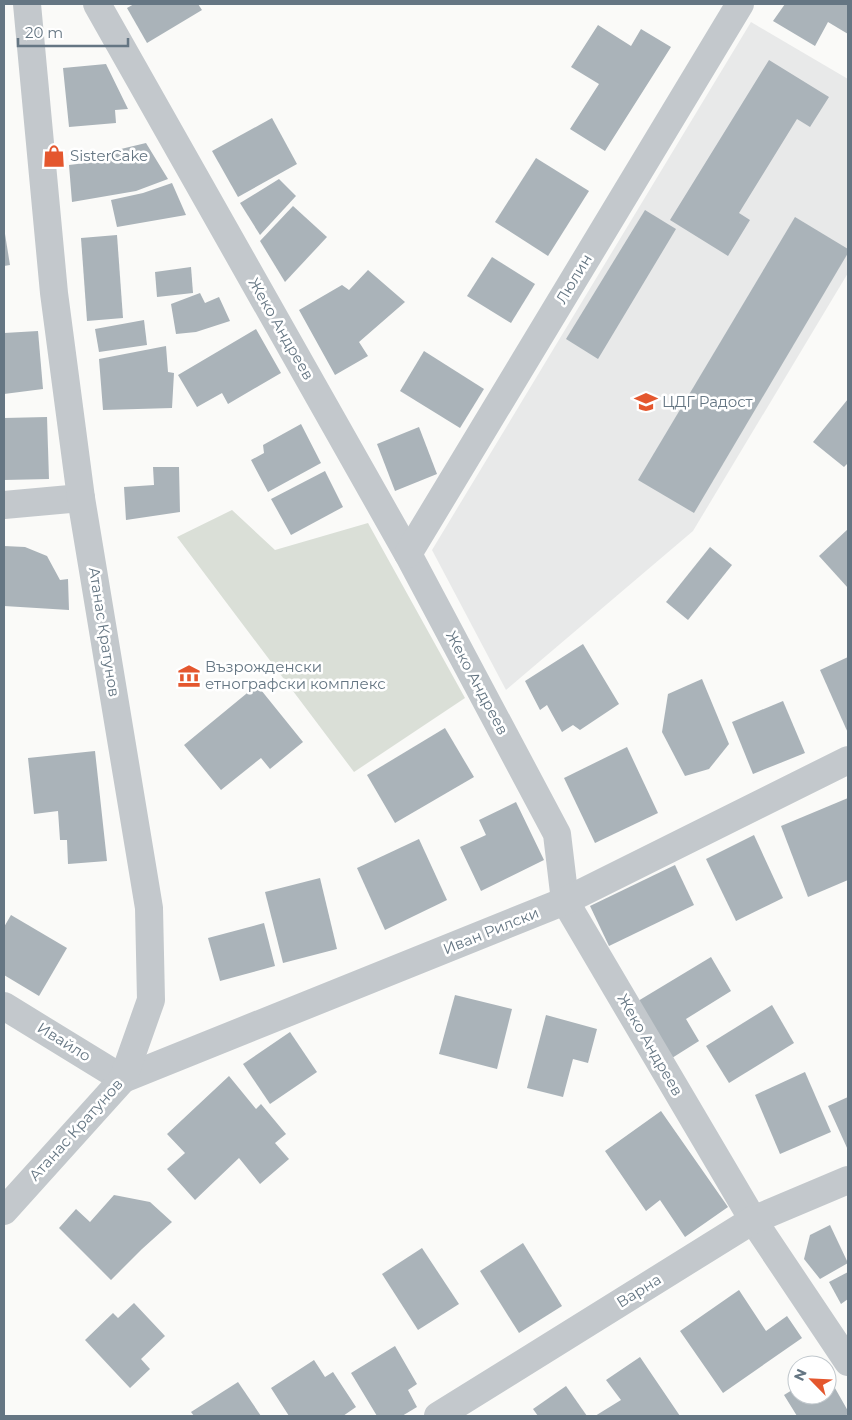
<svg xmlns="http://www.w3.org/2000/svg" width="852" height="1420" font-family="Montserrat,sans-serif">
<rect width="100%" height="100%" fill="#fafaf8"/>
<path fill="#e8e9e9" d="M751,22L848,79V273L693,531L506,690L432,550Z"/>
<path fill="#dadfd7" d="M232,510L275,550L368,523L465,698L354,772L177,537Z"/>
<g fill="#aab3b9">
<path d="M134,4H198L202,10L147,43L127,8Z"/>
<path d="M785,4H848V34L828,22L815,46L773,21Z"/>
<path d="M598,25L631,46L641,29L671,47L605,151L570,129L599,84L571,67Z"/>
<path d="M769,60L829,97L810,127L797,119L739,213L750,220L728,256L670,220Z"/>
<path d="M106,64L128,109L115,110L116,123L69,127L63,68Z"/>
<path d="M272,118L297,164L238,197L212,151Z"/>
<path d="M146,143L168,179L136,191L72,202L69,165L102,161L100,154Z"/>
<path d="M536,158L589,191L548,256L495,222Z"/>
<path d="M279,179L296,196L260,235L240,203Z"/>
<path d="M172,183L186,215L117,227L111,200L143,193Z"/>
<path d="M293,206L327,237L285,282L260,241Z"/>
<path d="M645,210L676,229L598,359L566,339Z"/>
<path d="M795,217L848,249V253L694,513L638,480Z"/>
<path d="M4,234H5L10,265L4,266Z"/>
<path d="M117,235L123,318L87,321L81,238Z"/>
<path d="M492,257L535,284L511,323L467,296Z"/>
<path d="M191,267L193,293L157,297L155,272Z"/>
<path d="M368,270L405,302L359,342L368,356L335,375L299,310L342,285L349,290Z"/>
<path d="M200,293L205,303L219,297L230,321L196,332L176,334L171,304Z"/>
<path d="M144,320L147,345L99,352L95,329Z"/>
<path d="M256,329L281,373L228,404L222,393L197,407L178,375Z"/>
<path d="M38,331L43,389L4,394V333Z"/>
<path d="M166,346L168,372L174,373L172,408L103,410L99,359Z"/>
<path d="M424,351L484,389L460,428L400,391Z"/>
<path d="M848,399V463L844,467L813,442Z"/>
<path d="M47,417L49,479L4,480V418Z"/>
<path d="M301,424L321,463L268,492L251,460L264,453L263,445Z"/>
<path d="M419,427L437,474L395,491L377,444Z"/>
<path d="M153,467H179L180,512L126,520L124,487L154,485Z"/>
<path d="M325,471L343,507L291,535L271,499Z"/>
<path d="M848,529V588L819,556Z"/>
<path d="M4,546L25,547L47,556L60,580L68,579L69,610L4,606Z"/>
<path d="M710,547L732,565L688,620L666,602Z"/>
<path d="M583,644L619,704L580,730L573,725L562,732L547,705L540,710L525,681Z"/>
<path d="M848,657V733L820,670Z"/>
<path d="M702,679L729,744L709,769L685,776L662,732L668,694Z"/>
<path d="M257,685L303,742L270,769L261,758L221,790L184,745Z"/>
<path d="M783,701L805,753L753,774L732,722Z"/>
<path d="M445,728L474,777L395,823L367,775Z"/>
<path d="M627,747L658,813L595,843L564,778Z"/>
<path d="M95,751L107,861L68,864L67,840H60L58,811L34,814L28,758Z"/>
<path d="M848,798V880L808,897L781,826Z"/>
<path d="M516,802L544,860L481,891L460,847L486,835L479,820Z"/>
<path d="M754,835L783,898L736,921L706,859Z"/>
<path d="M419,839L447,900L385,930L357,868Z"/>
<path d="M675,865L694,905L609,946L590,906Z"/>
<path d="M320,878L337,949L283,963L265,892Z"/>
<path d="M11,915L67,948L39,996L4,975V927Z"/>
<path d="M264,923L275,966L220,981L208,938Z"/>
<path d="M711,957L731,991L686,1019L699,1041L672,1058L638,1001Z"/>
<path d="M455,995L512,1009L497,1069L439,1054Z"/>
<path d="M772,1005L794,1043L729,1083L706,1046Z"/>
<path d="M546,1015L597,1029L588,1063L573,1059L563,1097L527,1088Z"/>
<path d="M290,1032L317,1072L270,1104L243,1064Z"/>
<path d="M805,1072L831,1132L780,1154L755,1095Z"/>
<path d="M229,1076L256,1109L261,1104L286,1134L275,1143L289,1159L260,1184L239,1158L195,1200L167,1169L185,1153L167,1134Z"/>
<path d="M848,1097V1150L828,1106Z"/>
<path d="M661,1111L728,1207L685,1237L660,1200L646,1211L605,1151Z"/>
<path d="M114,1195L150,1202L172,1222L142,1249L111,1280L59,1228L76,1209L90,1222Z"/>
<path d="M830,1225L848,1263L820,1279L804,1259L810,1235Z"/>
<path d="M523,1243L562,1306L519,1333L480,1271Z"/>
<path d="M422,1248L459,1304L418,1330L382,1274Z"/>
<path d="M848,1272V1299L841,1304L829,1282Z"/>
<path d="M739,1290L766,1331L787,1316L802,1338L723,1393L680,1331Z"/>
<path d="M134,1303L165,1336L141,1359L150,1369L130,1388L85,1340L113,1313L118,1318Z"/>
<path d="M395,1346L417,1384L408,1390L417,1407L402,1416H377L351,1373Z"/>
<path d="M640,1357L680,1416H595L621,1400L606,1380Z"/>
<path d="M314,1360L325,1377L333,1372L356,1407L343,1416H289L271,1388Z"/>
<path d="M827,1374L848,1411V1414L845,1416H797L784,1395L797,1387V1395H827Z"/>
<path d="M238,1382L261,1416H194L191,1412Z"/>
<path d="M566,1386L587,1416H538L533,1409Z"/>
</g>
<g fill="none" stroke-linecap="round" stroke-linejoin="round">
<g stroke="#c3c8cc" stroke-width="28">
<path d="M97,4L408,554L557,834L565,901L753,1220L848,1362"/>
<path d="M4,505L81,498"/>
<path d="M408,554L740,4"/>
<path d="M4,1006L123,1079L565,901L848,760"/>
<path d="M4,1211L123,1079L151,1000L149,908L81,498L54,293L27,4"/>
<path d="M438,1416L753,1220L848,1180"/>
</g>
</g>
<defs>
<symbol id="shop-bare" viewBox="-9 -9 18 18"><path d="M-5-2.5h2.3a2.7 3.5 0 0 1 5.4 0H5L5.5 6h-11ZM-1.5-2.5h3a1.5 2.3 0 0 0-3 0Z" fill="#e4572e" stroke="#fff" stroke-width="2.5" paint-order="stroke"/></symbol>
<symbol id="school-bare" viewBox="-9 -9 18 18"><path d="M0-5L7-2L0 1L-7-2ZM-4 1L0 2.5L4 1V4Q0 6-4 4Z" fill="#e4572e" stroke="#fff" stroke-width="2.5" paint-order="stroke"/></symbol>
<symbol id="museum-bare" viewBox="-9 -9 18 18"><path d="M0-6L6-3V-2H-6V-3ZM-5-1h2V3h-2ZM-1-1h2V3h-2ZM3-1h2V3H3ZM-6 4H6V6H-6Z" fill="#e4572e" stroke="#fff" stroke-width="2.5" paint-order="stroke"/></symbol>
</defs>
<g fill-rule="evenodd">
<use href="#shop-bare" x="38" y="140" width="32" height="32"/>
<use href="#school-bare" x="630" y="386" width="32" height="32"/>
<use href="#museum-bare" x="173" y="660" width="32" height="32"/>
</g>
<g text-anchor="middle" stroke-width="5" stroke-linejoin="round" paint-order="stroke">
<g font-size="15" fill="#657683" stroke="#fff" text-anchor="start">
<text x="70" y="161">SisterCake</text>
<text x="662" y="407">ЦДГ Радост</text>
<text x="205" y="672">Възрожденски<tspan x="205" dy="17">етнографски комплекс</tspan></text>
</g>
<g font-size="15" fill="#657683" stroke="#fff">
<text transform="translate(574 279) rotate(-59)" y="5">Люлин</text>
<text transform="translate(281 329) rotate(60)" y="5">Жеко Андреев</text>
<text transform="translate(104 632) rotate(81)" y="5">Атанас Кратунов</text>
<text transform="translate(477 683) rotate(62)" y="5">Жеко Андреев</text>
<text transform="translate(491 931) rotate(-22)" y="5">Иван Рилски</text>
<text transform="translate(64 1042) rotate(32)" y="5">Ивайло</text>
<text transform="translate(650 1045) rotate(60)" y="5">Жеко Андреев</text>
<text transform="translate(76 1130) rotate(-48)" y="5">Атанас Кратунов</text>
<text transform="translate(639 1291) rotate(-32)" y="5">Варна</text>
</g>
</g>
<rect width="852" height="1420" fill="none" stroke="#657683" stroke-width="10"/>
<g transform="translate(812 1380) rotate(294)"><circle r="24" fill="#ffffff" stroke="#c1c8cd"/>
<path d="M0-4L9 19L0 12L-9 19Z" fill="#e4572e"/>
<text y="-8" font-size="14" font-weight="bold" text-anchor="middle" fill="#657683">N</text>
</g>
<path d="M18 38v8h110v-8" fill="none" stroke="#657683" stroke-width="2.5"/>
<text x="25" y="38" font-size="15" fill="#657683" stroke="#ffffff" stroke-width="4" paint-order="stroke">20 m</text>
</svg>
